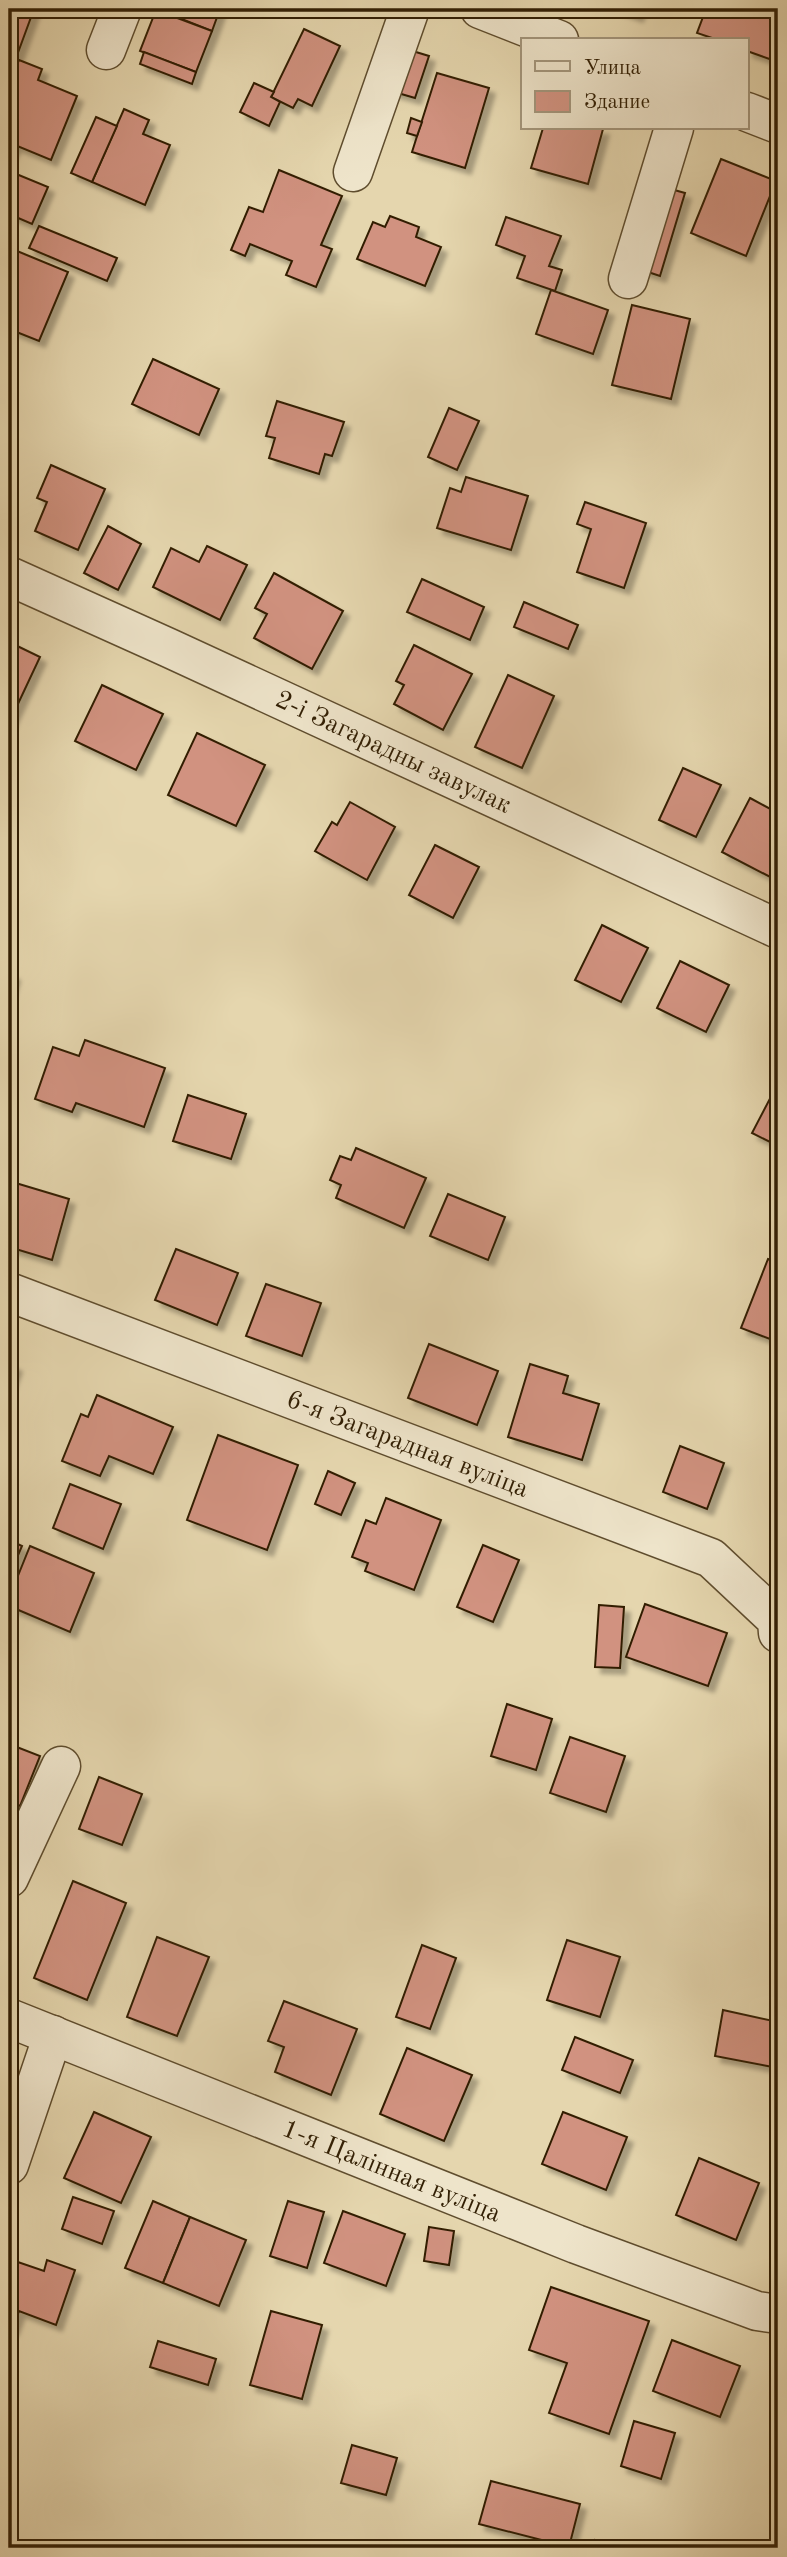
<svg xmlns="http://www.w3.org/2000/svg" width="787" height="2557" font-family="'Old Standard TT',serif">
<defs>
<filter id="shadow"><feDropShadow dx="6" dy="6" stdDeviation="2" flood-color="#0004"/></filter>
</defs>
<rect width="100%" height="100%" fill="#e5d6ae"/>
<filter id="stains"><feTurbulence type="fractalNoise" baseFrequency=".00286" numOctaves="4"/><feColorMatrix values="0 0 0 0 .2 0 0 0 0 .09 0 0 0 0 .02 0 0 0 .5 -.17"/></filter>
<radialGradient id="worn" r=".72"><stop offset=".6" stop-color="#630" stop-opacity="0"/><stop offset="1" stop-color="#630" stop-opacity=".3"/></radialGradient>
<g fill="#d19280" stroke="#321f04" stroke-width="2" filter="url(#shadow)">
<path d="M9,9H34L16,58L9,56Z"/>
<path d="M156,9H220L212,31Z"/>
<path d="M618,9H640L637,16Z"/>
<path d="M706,9H778V62L747,51V40H718L697,33Z"/>
<path d="M156,10L212,31L196,72L140,51Z"/>
<path d="M304,29L340,46L312,106L298,99L293,108L271,97Z"/>
<path d="M406,49L429,56L415,98L391,91Z"/>
<path d="M144,52L196,72L192,84L140,64Z"/>
<path d="M19,60L42,69L38,80L77,96L51,160L15,145L9,156V86Z"/>
<path d="M437,73L489,88L465,168L412,152Z"/>
<path d="M254,83L274,92L271,97L280,102L269,126L240,112Z"/>
<path d="M124,109L149,120L143,134L170,145L145,205L92,182Z"/>
<path d="M96,117L117,126L92,182L71,173Z"/>
<path d="M411,118L422,122L417,136L407,133Z"/>
<path d="M543,128L603,129L588,184L531,168Z"/>
<path d="M721,159L776,181L746,256L691,233Z"/>
<path d="M279,170L342,196L321,245L332,249L316,287L286,275L292,261L250,244L245,256L231,250L249,207L263,212Z"/>
<path d="M9,171L48,187L32,224L9,214Z"/>
<path d="M667,188L685,193L660,276L642,270Z"/>
<path d="M390,216L419,227L416,237L441,247L425,286L357,259L373,222L385,227Z"/>
<path d="M506,217L561,236L549,266L562,270L555,291L517,278L525,256L496,245Z"/>
<path d="M39,226L117,258L107,281L29,248Z"/>
<path d="M17,251L68,272L39,341L9,329V270Z"/>
<path d="M551,290L608,310L593,354L536,334Z"/>
<path d="M632,305L690,319L671,399L612,385Z"/>
<path d="M153,359L219,389L199,435L132,404Z"/>
<path d="M277,401L344,422L332,456L325,454L319,474L269,458L275,438L266,436Z"/>
<path d="M449,408L479,421L457,470L428,457Z"/>
<path d="M51,465L105,489L78,550L35,531L47,502L37,498Z"/>
<path d="M466,477L528,496L511,550L437,528L450,488L461,492Z"/>
<path d="M585,502L646,523L624,588L577,572L591,529L577,524Z"/>
<path d="M108,526L141,544L118,590L84,573Z"/>
<path d="M207,546L247,565L220,620L153,587L171,548L199,562Z"/>
<path d="M274,573L343,611L312,669L254,638L267,614L255,608Z"/>
<path d="M422,579L484,607L470,640L407,612Z"/>
<path d="M524,602L578,625L568,649L514,627Z"/>
<path d="M9,642L40,657L9,723Z"/>
<path d="M414,645L472,674L443,730L394,704L404,685L396,681Z"/>
<path d="M508,675L554,696L522,768L475,747Z"/>
<path d="M102,685L163,714L136,770L75,741Z"/>
<path d="M197,733L265,765L236,826L168,795Z"/>
<path d="M683,768L721,785L696,837L659,820Z"/>
<path d="M750,798L778,813V881L722,852Z"/>
<path d="M350,802L395,827L367,880L315,851L332,822L337,825Z"/>
<path d="M435,845L479,867L453,918L409,895Z"/>
<path d="M602,925L648,948L621,1002L575,980Z"/>
<path d="M680,961L729,985L706,1032L657,1008Z"/>
<path d="M9,973L14,975L9,992Z"/>
<path d="M85,1040L165,1068L144,1127L76,1103L72,1112L35,1099L53,1047L79,1056Z"/>
<path d="M776,1087L778,1088V1146L752,1133Z"/>
<path d="M188,1095L246,1114L231,1159L173,1141Z"/>
<path d="M356,1148L426,1178L404,1228L336,1198L341,1185L330,1180L340,1156L351,1160Z"/>
<path d="M9,1181L69,1199L52,1260L9,1247V1227L13,1214L9,1213Z"/>
<path d="M448,1194L505,1217L488,1260L430,1236Z"/>
<path d="M176,1249L238,1273L217,1325L155,1300Z"/>
<path d="M768,1259L778,1263V1342L741,1328Z"/>
<path d="M266,1284L321,1303L302,1356L246,1336Z"/>
<path d="M429,1344L498,1371L477,1425L408,1398Z"/>
<path d="M9,1363L16,1366L9,1385Z"/>
<path d="M530,1364L568,1376L563,1393L599,1404L582,1460L508,1437Z"/>
<path d="M97,1395L173,1427L153,1474L109,1456L100,1476L62,1461L81,1414L88,1417Z"/>
<path d="M218,1435L298,1465L267,1550L187,1520Z"/>
<path d="M680,1446L724,1463L707,1509L663,1492Z"/>
<path d="M328,1471L355,1483L341,1515L315,1504Z"/>
<path d="M70,1484L121,1504L103,1549L53,1528Z"/>
<path d="M386,1498L441,1520L414,1590L365,1571L368,1563L352,1557L366,1520L376,1524Z"/>
<path d="M9,1540L22,1546L9,1576Z"/>
<path d="M483,1545L519,1560L493,1622L457,1607Z"/>
<path d="M30,1546L94,1573L70,1632L9,1606V1598Z"/>
<path d="M645,1604L727,1633L708,1686L626,1657Z"/>
<path d="M599,1605L624,1607L620,1668L595,1667Z"/>
<path d="M507,1704L552,1719L536,1770L491,1756Z"/>
<path d="M570,1737L625,1756L606,1812L550,1793Z"/>
<path d="M9,1744L40,1756L20,1806L9,1801Z"/>
<path d="M99,1777L142,1794L122,1845L79,1829Z"/>
<path d="M73,1881L126,1903L87,2000L34,1978Z"/>
<path d="M157,1937L209,1957L177,2036L127,2017Z"/>
<path d="M567,1940L620,1957L600,2017L547,2000Z"/>
<path d="M422,1945L456,1958L430,2029L396,2017Z"/>
<path d="M284,2001L357,2029L331,2095L275,2072L284,2047L268,2041Z"/>
<path d="M723,2010L778,2022V2068L715,2056Z"/>
<path d="M575,2037L633,2060L620,2093L562,2070Z"/>
<path d="M407,2048L472,2075L444,2141L380,2114Z"/>
<path d="M94,2112L151,2137L121,2203L64,2178Z"/>
<path d="M563,2112L627,2137L606,2190L542,2164Z"/>
<path d="M699,2158L759,2183L736,2240L676,2215Z"/>
<path d="M73,2197L114,2211L102,2244L62,2229Z"/>
<path d="M153,2201L190,2217L163,2283L125,2268Z"/>
<path d="M288,2201L324,2212L307,2268L270,2256Z"/>
<path d="M343,2211L405,2234L386,2286L324,2263Z"/>
<path d="M190,2217L246,2240L219,2306L163,2283Z"/>
<path d="M429,2227L454,2231L449,2265L424,2261Z"/>
<path d="M9,2259L44,2271L47,2260L75,2270L56,2325L19,2311L12,2330L9,2329Z"/>
<path d="M551,2287L649,2321L609,2434L549,2413L567,2363L529,2350Z"/>
<path d="M271,2311L322,2325L302,2399L250,2385Z"/>
<path d="M672,2340L740,2366L720,2417L653,2391Z"/>
<path d="M158,2341L216,2359L208,2385L150,2367Z"/>
<path d="M634,2421L675,2433L661,2479L621,2466Z"/>
<path d="M352,2445L397,2458L386,2495L341,2483Z"/>
<path d="M491,2481L580,2504L569,2547L479,2524Z"/>
<path d="M595,2540L619,2548H592Z"/>
</g>
<g fill="none" stroke-linecap="round" stroke-linejoin="round">
<defs>
<g id="minor">
<path d="M480,9L559,40"/>
<path d="M106,50L122,9"/>
<path d="M747,112L778,124"/>
<path d="M353,172L410,9"/>
<path d="M628,279L674,128"/>
<path d="M9,576L169,648L778,929"/>
<path d="M9,1292L711,1558L777,1620L778,1633"/>
<path d="M9,1878L61,1766"/>
<path d="M9,2018L576,2244L757,2311L778,2314"/>
<path d="M9,2165L53,2035"/>
</g>
</defs>
<use href="#minor" stroke="#5f4d2e" stroke-width="41"/>
<use href="#minor" stroke="#eee4ca" stroke-width="38"/>
</g>
<g text-anchor="middle" stroke-width="5" stroke-linejoin="round" paint-order="stroke">
<g font-size="26" fill="#321f04" stroke="#eee4ca">
<text transform="translate(394 751) rotate(25)" y="9">2-і Загарадны завулак</text>
<text transform="translate(408 1443) rotate(21)" y="9">6-я Загарадная вуліца</text>
<text transform="translate(392 2170) rotate(22)" y="9">1-я Цалінная вуліца</text>
</g>
</g>
<rect width="787" height="2557" fill="none" stroke="#e5d6ae" stroke-width="35"/>
<rect x="10" y="10" width="766" height="2536" fill="none" stroke="#321f04" stroke-width="3.5"/>
<rect x="18" y="18" width="752" height="2522" fill="none" stroke="#321f04" stroke-width="2"/>
<rect x="521" y="38" width="228" height="91" fill="#eee4ca" stroke="#a3957b" stroke-width="2"/>
<rect x="535" y="61" width="35" height="10" fill="#eee4ca" stroke="#a3957b" stroke-width="2"/>
<text x="584" y="74" font-size="21" fill="#321f04">Улица</text>
<rect x="535" y="91" width="35" height="21" fill="#d19280" stroke="#a3957b" stroke-width="2"/>
<text x="584" y="108" font-size="21" fill="#321f04">Здание</text>
<rect width="100%" height="100%" filter="url(#stains)"/>
<rect width="100%" height="100%" fill="url(#worn)"/>
</svg>
